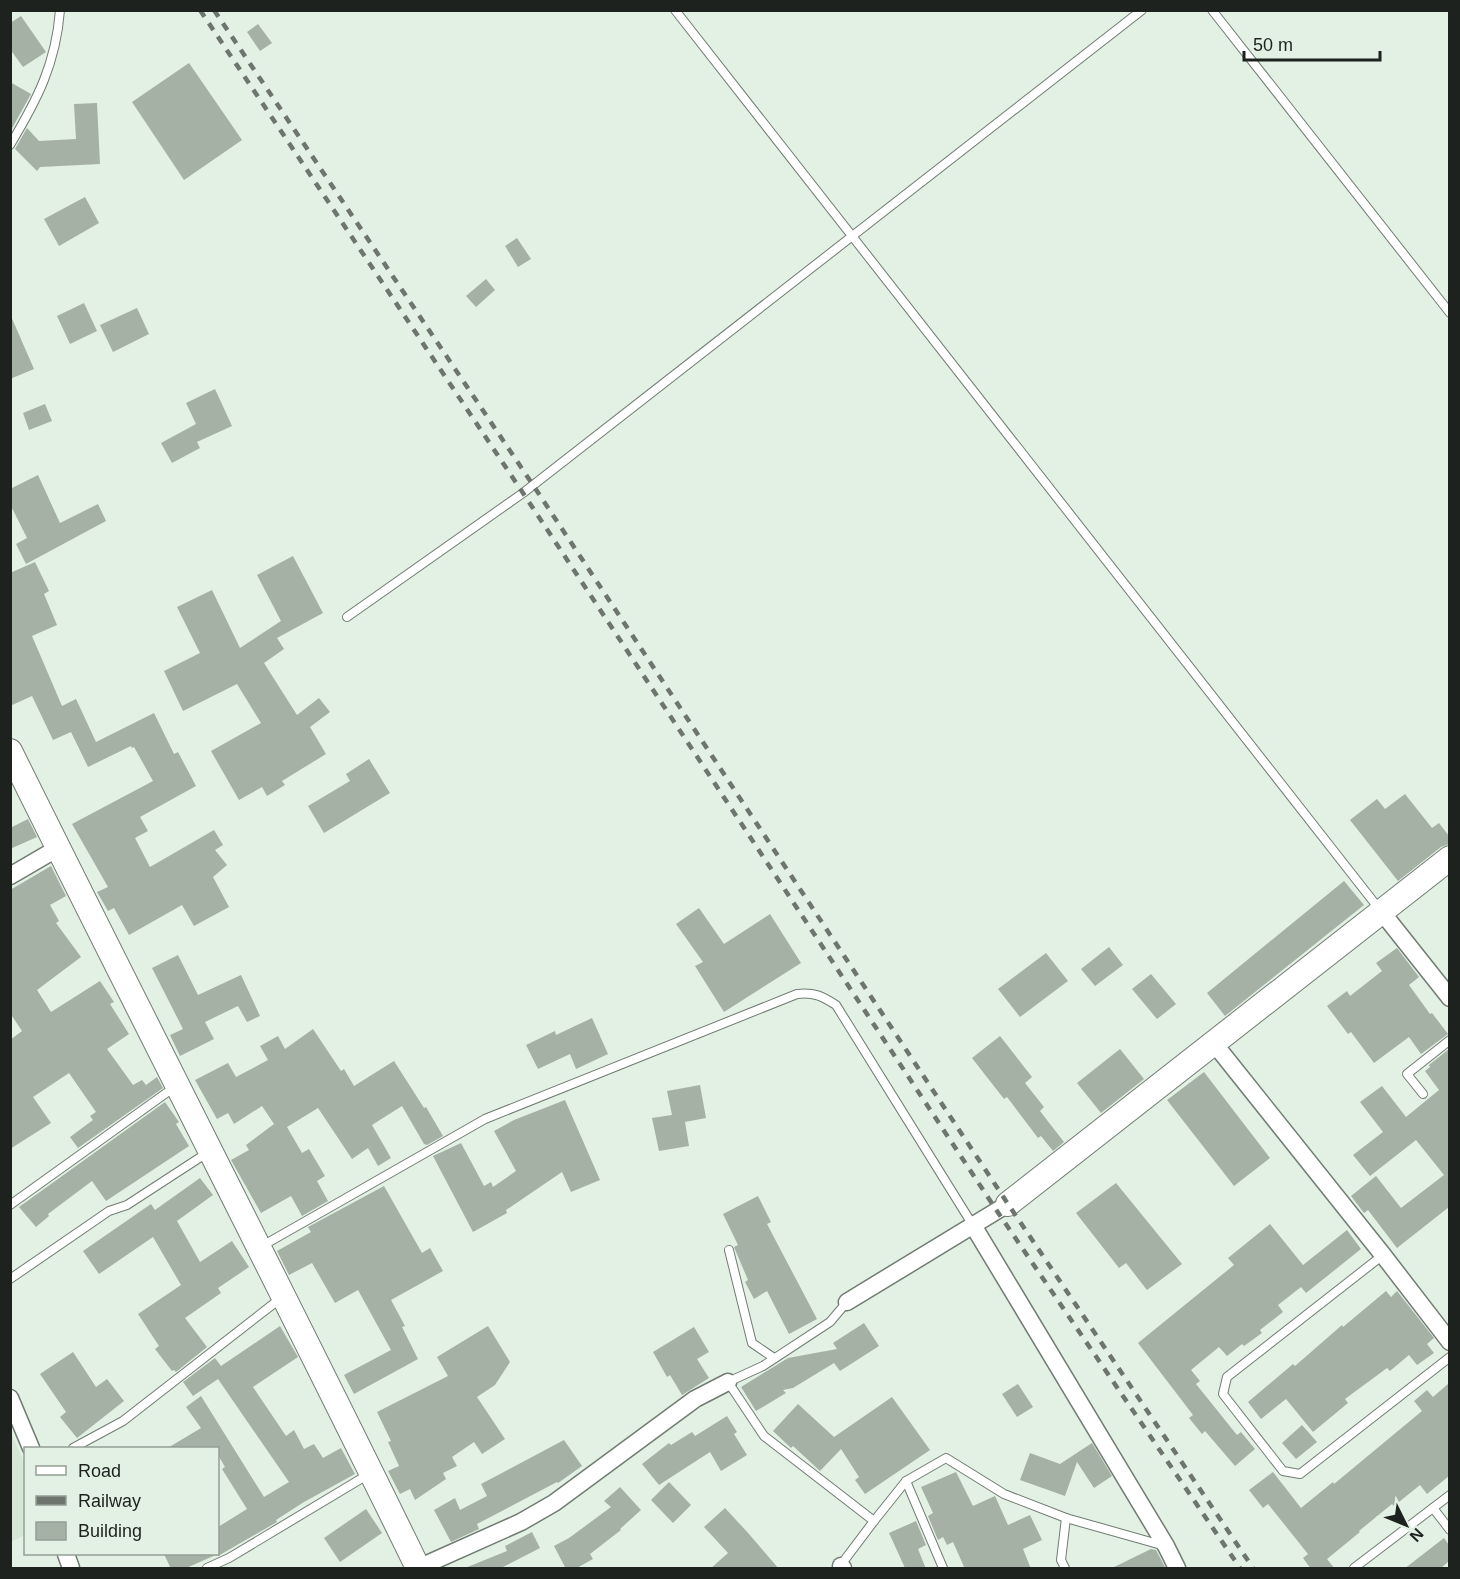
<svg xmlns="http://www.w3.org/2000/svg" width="1460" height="1579" font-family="Arial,sans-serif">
<rect width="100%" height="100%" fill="#e3f0e4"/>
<path fill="#d5e7d5" d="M10,1430L26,1467L25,1535L11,1542Z"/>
<g fill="#a5b1a5">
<path d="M21,16L46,52L23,67L10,49V23Z"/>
<path d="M258,24L272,43L260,51L247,32Z"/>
<path d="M189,63L242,140L184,180L132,102Z"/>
<path d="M10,82L31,94L10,132Z"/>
<path d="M97,103L100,164L40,167L37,171L15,149L27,128L39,141L76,139L74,104Z"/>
<path d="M85,197L99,223L59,246L44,219Z"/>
<path d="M517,238L531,259L518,267L505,246Z"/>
<path d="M486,279L495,290L476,307L466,296Z"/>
<path d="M84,303L97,331L70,344L57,316Z"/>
<path d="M137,308L149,334L113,352L100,325Z"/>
<path d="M10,314L34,369L10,379Z"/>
<path d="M215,389L232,426L197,442L200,448L172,463L161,443L196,424L186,403Z"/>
<path d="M45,404L52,421L29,430L23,413Z"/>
<path d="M38,475L60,523L98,504L106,521L26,564L16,544L27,538L10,504V489Z"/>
<path d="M293,556L323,613L277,638L284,649L264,663L297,715L319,698L330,712L310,727L326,754L282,781L285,785L267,796L262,787L239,800L211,751L261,723L237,684L183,711L164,671L200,653L177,607L212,590L240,648L281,621L257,575Z"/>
<path d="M35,562L49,591L44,594L57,625L32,636L62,706L76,699L96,742L154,713L174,754L178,752L196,786L140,817L148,831L135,838L150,867L214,830L223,845L215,850L227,865L213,877L229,907L194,926L182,905L129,935L114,908L108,911L97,892L108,887L72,824L153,781L134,747L132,748L131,746L88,767L71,732L53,740L32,696L10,706V573Z"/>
<path d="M369,759L390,793L324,833L308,806L350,781L346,774Z"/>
<path d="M1405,794L1432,828L1439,823L1449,836V844L1441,847L1398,881L1350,820L1377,799L1385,809Z"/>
<path d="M28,819L37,837L10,849V828Z"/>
<path d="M51,866L66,896L50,905L59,921L56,923L81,957L37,990L51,1012L100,981L114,1002L110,1004L129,1034L107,1049L133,1085L142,1080L146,1085L157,1077L163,1088L78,1148L70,1137L93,1120L90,1116L96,1112L69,1073L33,1097L51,1123L10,1149V1040L22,1031L10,1013V890Z"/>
<path d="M1344,881L1364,905L1225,1016L1207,993Z"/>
<path d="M699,908L724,944L770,914L801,963L724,1012L695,966L703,962L676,924Z"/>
<path d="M1109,947L1123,965L1095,986L1081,969Z"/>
<path d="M1397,948L1419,977L1409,985L1430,1014L1432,1013L1448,1034L1421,1054L1409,1037L1374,1063L1351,1032L1348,1034L1327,1006L1347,991L1350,996L1382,971L1376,963Z"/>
<path d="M1046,953L1068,981L1020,1017L998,989Z"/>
<path d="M178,955L198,995L241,975L260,1016L247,1022L238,1006L205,1022L214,1039L180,1056L170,1035L183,1029L152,968Z"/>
<path d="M1151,974L1176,1004L1157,1019L1132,989Z"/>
<path d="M592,1018L608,1054L576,1069L570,1054L538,1069L526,1045L555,1031L556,1035Z"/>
<path d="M313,1029L341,1071L344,1069L354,1086L394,1061L424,1108L426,1107L443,1136L427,1145L424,1144L402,1106L372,1125L391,1158L378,1166L368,1148L352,1159L318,1108L287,1127L302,1153L309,1149L325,1176L317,1181L328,1201L302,1216L291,1196L261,1213L231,1160L249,1150L246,1145L274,1124L262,1106L234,1124L228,1113L217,1119L195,1080L228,1063L236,1077L268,1060L260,1046L278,1036L285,1049Z"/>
<path d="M1000,1036L1032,1077L1025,1083L1044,1107L1040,1111L1064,1142L1053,1151L1041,1136L1038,1138L1007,1097L1004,1099L972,1058Z"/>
<path d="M1120,1049L1144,1079L1101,1113L1077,1083Z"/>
<path d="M1449,1049V1207L1397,1248L1368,1210L1364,1213L1351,1196L1376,1176L1401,1208L1444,1175L1416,1140L1370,1176L1353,1155L1383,1132L1360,1102L1382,1086L1406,1117L1439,1090L1425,1071L1430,1067L1429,1065Z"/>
<path d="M1204,1072L1270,1158L1234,1186L1167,1100Z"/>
<path d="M700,1085L706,1118L685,1122L689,1146L659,1151L652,1118L672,1115L667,1091Z"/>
<path d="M565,1100L600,1180L571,1192L562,1172L506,1210L507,1213L473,1232L433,1156L461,1143L484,1186L491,1182L493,1187L516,1171L494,1131L514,1120Z"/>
<path d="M165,1102L179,1122L176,1124L189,1146L106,1201L92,1181L48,1214L49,1216L36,1227L19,1207Z"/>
<path d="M200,1178L213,1195L177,1221L200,1262L232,1241L249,1267L218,1288L221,1293L185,1318L207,1347L176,1372L174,1370L172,1371L155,1349L159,1346L138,1314L181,1285L153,1237L99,1274L83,1251L151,1204L155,1210Z"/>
<path d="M1116,1183L1182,1264L1147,1290L1126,1263L1119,1268L1076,1213Z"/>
<path d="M384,1186L422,1253L430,1248L443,1271L391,1300L405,1326L402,1327L418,1359L354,1394L344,1375L391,1350L358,1290L335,1303L312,1263L289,1275L277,1251L311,1232L308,1227Z"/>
<path d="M758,1196L771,1222L767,1224L817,1319L789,1334L767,1291L754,1299L745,1282L748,1280L734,1247L738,1245L723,1214Z"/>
<path d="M1270,1224L1303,1265L1347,1230L1361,1249L1306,1293L1301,1287L1278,1305L1283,1312L1260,1330L1262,1333L1244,1346L1242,1344L1227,1356L1219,1347L1191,1370L1200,1381L1196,1384L1237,1435L1241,1432L1255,1449L1235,1466L1205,1431L1202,1434L1189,1418L1193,1415L1138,1343L1234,1265L1228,1258Z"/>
<path d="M1386,1291L1391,1297L1397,1291L1434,1338L1427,1344L1434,1353L1417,1365L1409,1355L1390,1371L1387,1368L1345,1399L1348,1403L1313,1432L1286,1399L1261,1419L1248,1402L1293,1364L1295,1366L1342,1325L1343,1327Z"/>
<path d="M864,1323L879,1346L840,1371L834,1363L793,1388L783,1390L786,1393L756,1411L741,1387L788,1358L837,1349L833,1343Z"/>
<path d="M280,1326L298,1357L253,1387L286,1436L294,1430L304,1449L314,1444L323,1458L341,1448L355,1474L304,1502L276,1520L277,1522L218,1556V1554L184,1569H171L164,1554H218V1527L247,1509L222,1469L225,1467L218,1455V1449H166L201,1428L186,1407L201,1396L264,1497L289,1482L218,1379L193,1396L183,1382L215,1358L221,1366Z"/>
<path d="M488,1326L510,1362L495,1385L477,1397L505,1439L482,1454L474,1442L452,1457L457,1466L443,1473L446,1479L415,1500L410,1489L400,1494L388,1471L399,1466L388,1442L391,1441L377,1412L448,1376L437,1357Z"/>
<path d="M694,1327L709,1352L697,1359L709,1378L682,1395L670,1375L667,1377L653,1352Z"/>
<path d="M73,1352L96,1387L107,1379L124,1401L77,1438L60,1417L66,1412L40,1374Z"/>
<path d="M1449,1383V1476L1427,1494L1420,1485L1394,1506L1392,1504L1359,1531L1360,1532L1327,1559L1335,1569H1311L1303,1558L1308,1554L1268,1504L1263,1508L1249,1490L1273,1472L1301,1508L1333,1482L1334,1484L1422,1411L1414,1401L1427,1390L1433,1397Z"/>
<path d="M1018,1384L1033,1407L1017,1417L1002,1394Z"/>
<path d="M892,1397L930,1450L865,1494L855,1480L859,1477L841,1449L820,1471L793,1446L791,1448L773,1431L798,1404L834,1437Z"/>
<path d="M727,1416L737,1432L734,1434L747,1455L721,1471L710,1452L659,1485L642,1464L669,1443L671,1445L692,1432L695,1436Z"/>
<path d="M1302,1425L1317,1442L1296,1459L1282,1443Z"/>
<path d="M564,1440L582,1466L558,1483L557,1482L477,1524L479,1529L451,1542L434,1510L455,1498L460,1510L487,1496L481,1484Z"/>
<path d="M1092,1443L1112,1476L1094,1488L1077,1462L1065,1496L1020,1480L1030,1453L1060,1464Z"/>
<path d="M956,1472L973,1506L995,1496L1008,1525L1030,1515L1042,1540L1023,1549L1031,1569H965L953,1542L947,1545L943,1537L938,1540L928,1516L933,1513L921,1487Z"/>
<path d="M669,1482L691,1505L673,1523L651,1500Z"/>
<path d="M620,1487L641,1510L620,1529L621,1530L590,1554L593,1559L575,1569H566L554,1546L569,1538L611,1507L604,1501Z"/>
<path d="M725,1508L749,1534L779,1569H710L728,1553L704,1527Z"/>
<path d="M366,1509L382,1533L340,1562L324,1538Z"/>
<path d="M916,1521L926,1545L918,1549L926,1569L905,1568L889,1533Z"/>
<path d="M532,1532L540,1548L501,1568H465L507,1551L505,1546Z"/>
<path d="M1444,1538L1449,1545V1561L1440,1569H1404Z"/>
<path d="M1151,1549L1156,1550L1166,1569H1110Z"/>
</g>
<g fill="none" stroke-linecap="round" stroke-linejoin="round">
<defs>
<g id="lane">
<path d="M675,10L1380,910"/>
<path d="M1212,10L1450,313"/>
<path d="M10,145C37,100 56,64 60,10"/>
<path d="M347,617L523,493L1142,10"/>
<path d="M1423,1094L1407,1074L1450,1040"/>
<path d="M10,1205L176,1086"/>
<path d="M262,1246L485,1119L797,994C814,992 822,996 836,1005L974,1227"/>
<path d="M729,1250L752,1343L774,1358"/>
<path d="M1383,1255L1227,1377L1223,1394L1283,1471L1300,1474L1450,1357"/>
<path d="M10,1279L109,1211L127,1205L210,1151"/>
<path d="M847,1302L830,1322L763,1366L728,1382L764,1436L874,1521L906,1481L946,1458L1004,1494L1066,1518L1165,1546"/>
<path d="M73,1448L123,1421L281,1298"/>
<path d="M906,1481L943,1568"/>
<path d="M1433,1508L1450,1530"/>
<path d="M840,1566L874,1521"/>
<path d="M207,1568L229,1558L369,1474"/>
<path d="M1065,1568L1061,1560L1066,1518"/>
<path d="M1354,1568L1450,1495"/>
</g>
<g id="street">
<path d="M10,876L58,848"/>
<path d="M1381,911L1450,998"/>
<path d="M1213,1042L1383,1255L1450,1342"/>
<path d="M974,1227L1166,1546L1177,1568"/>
<path d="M847,1302L1008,1204"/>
<path d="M10,1398L31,1448"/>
<path d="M66,1554L71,1568"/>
<path d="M841,1566L843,1568"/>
<path d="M418,1568L521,1522L554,1503L695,1399L728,1382"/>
</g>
<g id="secondary">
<path d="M10,751C145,1024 285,1295 418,1568"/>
<path d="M1008,1204L1450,858"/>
</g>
</defs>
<use href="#lane" stroke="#717c72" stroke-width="10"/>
<use href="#street" stroke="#717c72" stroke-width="19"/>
<use href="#secondary" stroke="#717c72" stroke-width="26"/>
<use href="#lane" stroke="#fff" stroke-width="8"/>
<use href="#street" stroke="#fff" stroke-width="16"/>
<use href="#secondary" stroke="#fff" stroke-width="24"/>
<g stroke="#6d756e" stroke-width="4.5" stroke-dasharray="8 8" stroke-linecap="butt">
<path d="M200,10L523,493L997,1211L1240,1568"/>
<path d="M214,10L533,485L1008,1204L1253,1568"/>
</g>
</g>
<rect width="1460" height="1579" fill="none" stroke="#1d221e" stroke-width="24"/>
<rect x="24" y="1447" width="195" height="108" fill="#e3f0e4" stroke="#949e95" stroke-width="1.5"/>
<rect x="36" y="1466" width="30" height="9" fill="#ffffff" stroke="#949e95" stroke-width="1.5"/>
<text x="78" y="1477" font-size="18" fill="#1d221e">Road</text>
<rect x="36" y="1496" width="30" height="9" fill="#6d756e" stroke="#949e95" stroke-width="1.5"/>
<text x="78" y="1507" font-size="18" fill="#1d221e">Railway</text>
<rect x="36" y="1522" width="30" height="18" fill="#a5b1a5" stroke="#949e95" stroke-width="1.5"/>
<text x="78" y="1537" font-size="18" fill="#1d221e">Building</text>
<g transform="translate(1406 1525) rotate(133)" stroke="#e3f0e4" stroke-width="4.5" paint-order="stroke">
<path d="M0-4.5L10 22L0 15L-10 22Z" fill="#1d221e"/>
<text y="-9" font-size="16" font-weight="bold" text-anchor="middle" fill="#1d221e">N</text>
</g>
<path d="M1244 51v9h136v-9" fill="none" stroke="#1d221e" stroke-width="3"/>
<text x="1253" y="51" font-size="18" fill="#1d221e" stroke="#e3f0e4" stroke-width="4.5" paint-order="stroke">50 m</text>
</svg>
